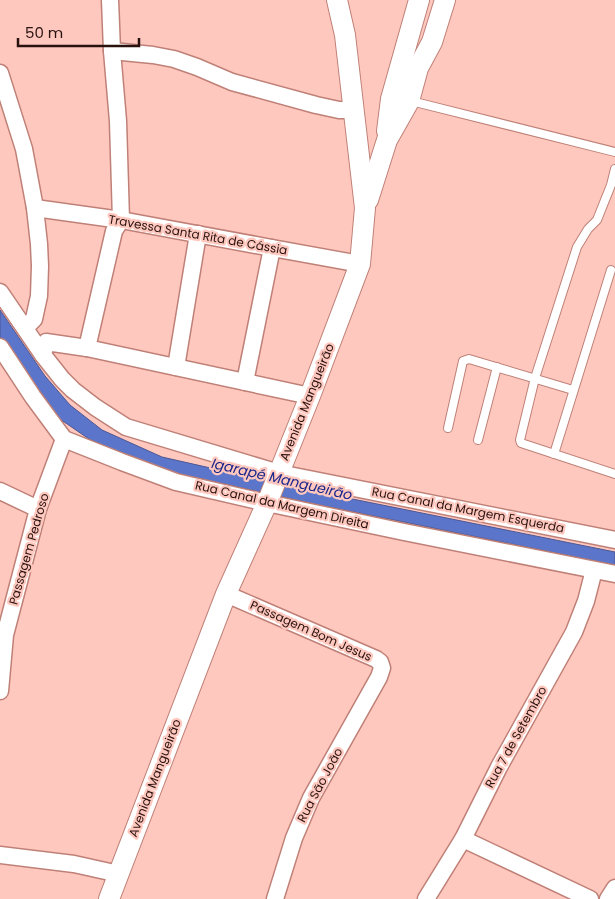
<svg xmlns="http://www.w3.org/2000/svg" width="615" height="899" font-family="Poppins,sans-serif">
<rect width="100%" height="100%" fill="#ffc8bf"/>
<path fill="#5b75ca" stroke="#4c5792" d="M0,310L45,376L70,405L102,430L162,457L303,489L615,552V565L310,503L174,473L133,461L89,439L57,417L32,386L0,337Z"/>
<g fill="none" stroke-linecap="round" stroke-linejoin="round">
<defs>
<g id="service">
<path d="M411,101L615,152"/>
<path d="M615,169L611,185L597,220L588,229L577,247L535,378L520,440L521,443L615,474"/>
<path d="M448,428L463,361L469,359L573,390"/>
<path d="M478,440L497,367"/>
<path d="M554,454L611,270"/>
</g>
<g id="minor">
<path d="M110,0L112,51L118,121L121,220"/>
<path d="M112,51L153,55L174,59L197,67L232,82L316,105L339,110H354"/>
<path d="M0,73L24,149L35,208L39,244L40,266L39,296L34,319L25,328"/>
<path d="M35,208L121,220L272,248L360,264"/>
<path d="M0,292L43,355L62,379L73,390L95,407L126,427L279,473L615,540"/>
<path d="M0,347L33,397L64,439L122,462L176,482L267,503L404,532L615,574"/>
<path d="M87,348L114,231L121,220"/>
<path d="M43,355L46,342L87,348L310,396"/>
<path d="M176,367L198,234"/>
<path d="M245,382L272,248"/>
<path d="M0,491L38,509"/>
<path d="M226,594L376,659L380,662L382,668L379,677L311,798L294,838L275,899"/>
<path d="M0,691L5,635L38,509L64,439"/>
<path d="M463,839L590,899"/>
<path d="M0,855L74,864L119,874"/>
<path d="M426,899L463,839L499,767L574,632L586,601L594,570"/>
<path d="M608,899L615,888"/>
</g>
<g id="tertiary">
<path d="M387,131L391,99L419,0"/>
<path d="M368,200L387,140L409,101L418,68L432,42L445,0"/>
<path d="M109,899L226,594L267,503L310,396L360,264L365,208L345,35L337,0"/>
</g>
</defs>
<use href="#service" stroke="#bf8077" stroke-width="10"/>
<use href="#minor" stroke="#bf8077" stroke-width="19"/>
<use href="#tertiary" stroke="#bf8077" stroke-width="22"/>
<use href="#service" stroke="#fff" stroke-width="8"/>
<use href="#minor" stroke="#fff" stroke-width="16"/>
<use href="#tertiary" stroke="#fff" stroke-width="20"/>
</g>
<g text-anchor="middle" stroke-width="4.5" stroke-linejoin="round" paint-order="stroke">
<g font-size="12" fill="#29110e" stroke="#ffc8bf">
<text transform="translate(198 235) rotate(10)" y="4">Travessa Santa Rita de Cássia</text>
<text transform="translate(307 402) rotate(-68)" y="4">Avenida Mangueirão</text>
<text transform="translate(282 505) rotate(13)" y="4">Rua Canal da Margem Direita</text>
<text transform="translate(468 510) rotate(11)" y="4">Rua Canal da Margem Esquerda</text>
<text transform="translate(29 549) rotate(-74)" y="4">Passagem Pedroso</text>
<text transform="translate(311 631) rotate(24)" y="4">Passagem Bom Jesus</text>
<text transform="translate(516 737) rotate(-61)" y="4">Rua 7 de Setembro</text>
<text transform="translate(155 778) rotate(-69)" y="4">Avenida Mangueirão</text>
<text transform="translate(320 785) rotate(-62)" y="4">Rua São João</text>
</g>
<g font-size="14" font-style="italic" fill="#1a268a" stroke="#ffc8bf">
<text transform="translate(282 479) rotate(13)" y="5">Igarapé Mangueirão</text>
</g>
</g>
<path d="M18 38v8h121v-8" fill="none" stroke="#29110e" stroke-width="2.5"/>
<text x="25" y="38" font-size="15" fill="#29110e" stroke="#ffc8bf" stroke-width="4" paint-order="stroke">50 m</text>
</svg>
